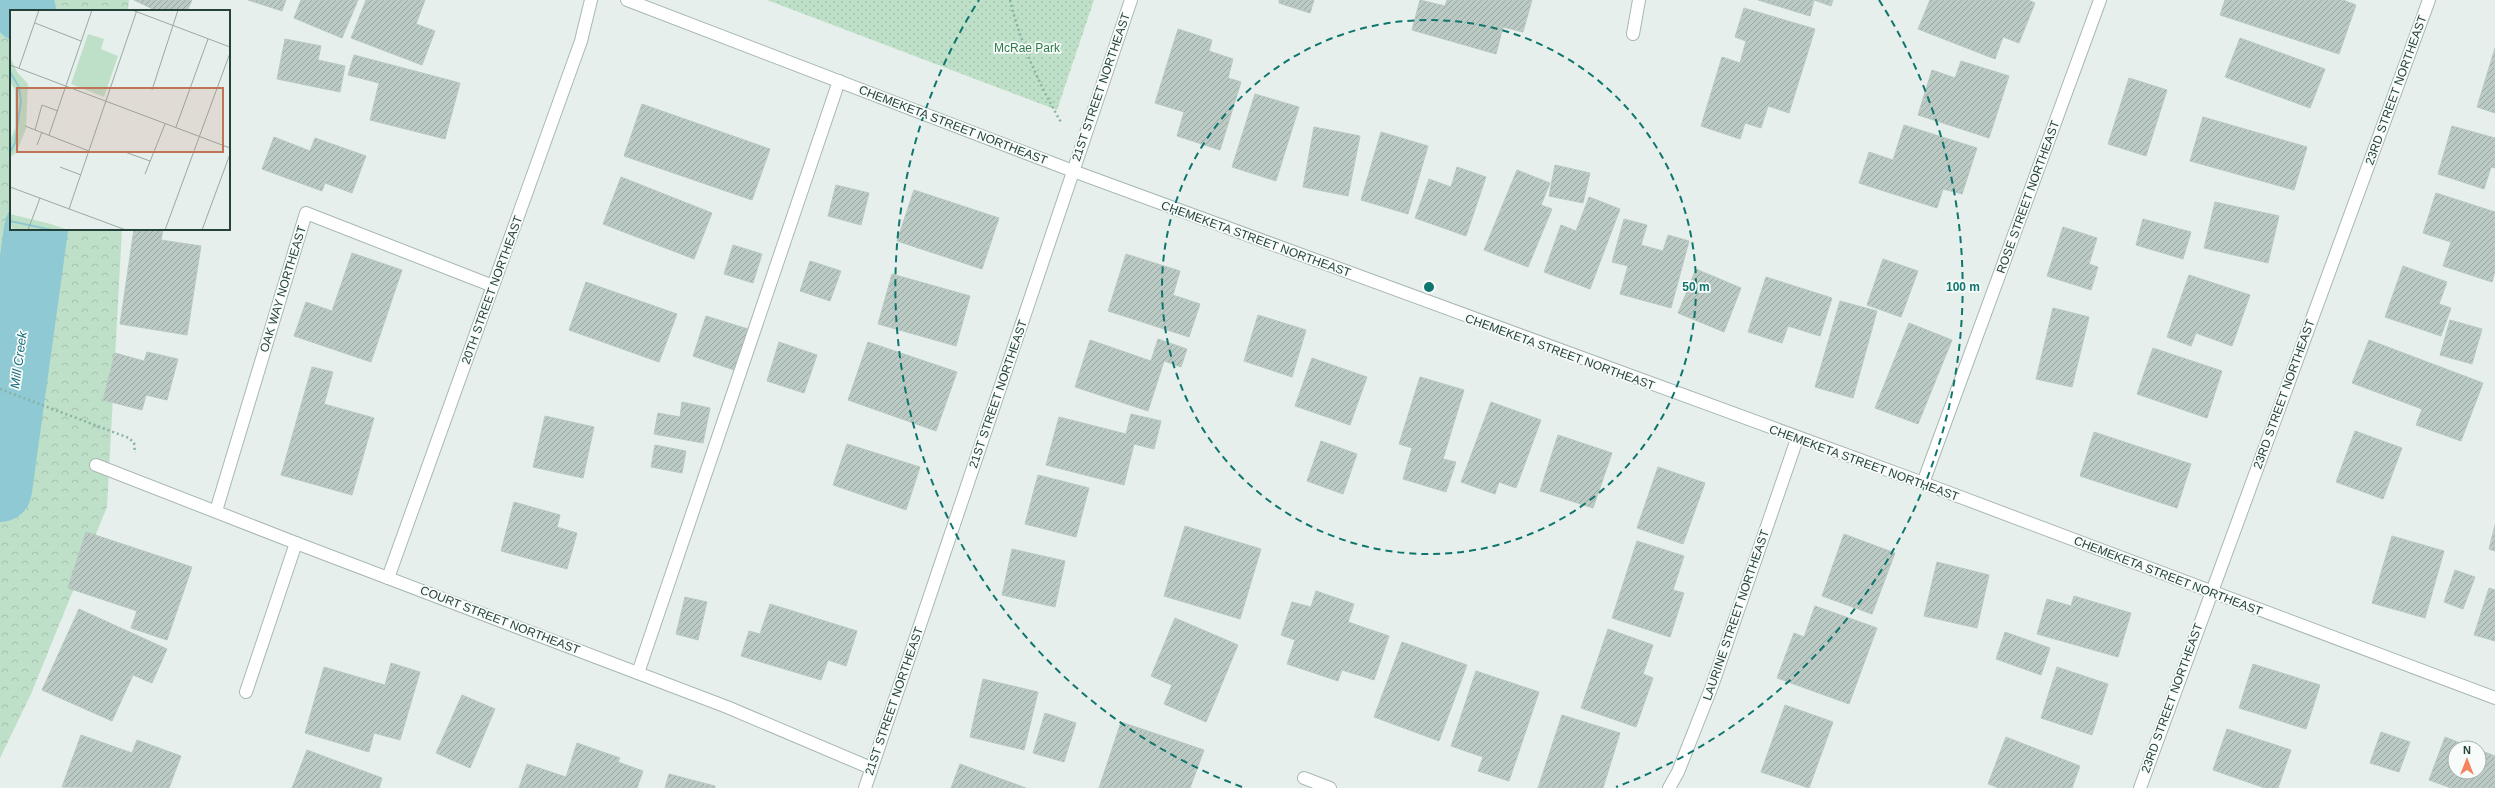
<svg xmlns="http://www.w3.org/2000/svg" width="2495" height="788" font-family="Helvetica,sans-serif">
<defs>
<pattern id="forest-crowns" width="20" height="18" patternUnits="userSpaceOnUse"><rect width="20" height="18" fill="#bfe0c8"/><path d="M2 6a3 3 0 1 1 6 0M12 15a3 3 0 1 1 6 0" fill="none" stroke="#a4c1ad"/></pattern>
<pattern id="park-dots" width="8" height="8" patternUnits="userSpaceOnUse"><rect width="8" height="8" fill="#bfe0c8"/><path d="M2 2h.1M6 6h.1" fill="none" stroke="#a4c1ad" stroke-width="1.8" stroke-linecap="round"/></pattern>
<pattern id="building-hatch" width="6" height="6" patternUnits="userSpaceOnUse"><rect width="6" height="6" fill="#bbcac4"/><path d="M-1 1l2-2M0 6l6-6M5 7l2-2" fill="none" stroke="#98a6a0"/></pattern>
</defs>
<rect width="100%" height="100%" fill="#e6efeb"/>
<path fill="url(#forest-crowns)" d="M0,0H129L128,11H11V229H122L107,507L31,694L0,758Z"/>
<path fill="url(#park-dots)" d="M767,0H1094L1057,110Z"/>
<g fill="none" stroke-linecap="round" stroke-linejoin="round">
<g stroke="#8ec9d4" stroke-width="64">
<path d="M21,0L24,11"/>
<path d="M0,490L36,229"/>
</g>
</g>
<g fill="url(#building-hatch)" stroke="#b8c9c2">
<path d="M134,0H192L187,11H157Z"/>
<path d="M248,0H286L282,11Z"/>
<path d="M301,0H358L342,38L294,18Z"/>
<path d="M366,0H425L416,24L435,31L422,65L351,38Z"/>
<path d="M1279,0H1314L1310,13L1279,3Z"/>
<path d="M1420,0L1445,6L1447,0H1532L1523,32L1503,27L1496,54L1412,30Z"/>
<path d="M1758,0H1833L1831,6L1814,0L1810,16Z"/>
<path d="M1930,0H2028L2035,3L2019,43L2003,37L1995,59L1918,29Z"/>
<path d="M2225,0H2343L2356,5L2339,54L2220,15Z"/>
<path d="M1744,8L1815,29L1789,113L1768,106L1761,128L1745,123L1740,139L1701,126L1722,57L1740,63L1746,41L1735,37Z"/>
<path d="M1178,29L1212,40L1209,51L1233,59L1228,78L1241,82L1220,150L1177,136L1184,112L1155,103Z"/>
<path d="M2240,38L2325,69L2310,108L2225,77Z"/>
<path d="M285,39L321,46L318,60L345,66L340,92L277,79Z"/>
<path d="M2495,48V113L2477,107Z"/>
<path d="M354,55L460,83L445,139L370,120L379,83L348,75Z"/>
<path d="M1961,61L2009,76L1989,138L1918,115L1932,70L1955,78Z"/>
<path d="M2129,78L2167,90L2146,156L2108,144Z"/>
<path d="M1255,94L1299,107L1276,181L1232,167Z"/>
<path d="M642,104L770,149L752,200L624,156Z"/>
<path d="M2203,117L2307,147L2294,190L2190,161Z"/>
<path d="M1904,125L1977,148L1962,194L1943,189L1937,208L1859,183L1869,152L1893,160Z"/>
<path d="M2452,126L2495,138V168L2491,167L2484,189L2438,174Z"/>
<path d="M1314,127L1360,136L1348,196L1303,187Z"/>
<path d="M1381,132L1428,146L1408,214L1361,200Z"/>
<path d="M274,137L310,151L315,138L366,156L352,193L325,183L322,191L262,169Z"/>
<path d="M1555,165L1590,173L1583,203L1549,196Z"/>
<path d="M1457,167L1486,177L1466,236L1415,218L1429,179L1451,187Z"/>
<path d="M1517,170L1550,183L1541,205L1552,209L1528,267L1484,250Z"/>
<path d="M621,177L712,213L694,259L603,224Z"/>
<path d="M836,185L869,193L861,225L828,216Z"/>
<path d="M914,190L999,218L982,269L897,241Z"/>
<path d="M2436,193L2495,212V271L2492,282L2443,266L2451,242L2423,233Z"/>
<path d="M1589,197L1620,209L1590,289L1544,272L1561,225L1576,231Z"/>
<path d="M2215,202L2279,216L2268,263L2204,248Z"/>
<path d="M1624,219L1647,225L1641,245L1663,251L1668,235L1689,241L1671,308L1620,294L1628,266L1612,262Z"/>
<path d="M2143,219L2191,232L2183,259L2136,245Z"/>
<path d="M2063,227L2097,238L2089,264L2098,267L2091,290L2047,276Z"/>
<path d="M134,229H163L161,240L201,246L187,335L120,324Z"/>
<path d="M733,245L762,254L753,283L724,274Z"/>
<path d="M352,253L402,270L371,362L294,336L306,302L332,311Z"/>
<path d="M1126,254L1180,271L1173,295L1200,304L1189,337L1108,311Z"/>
<path d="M1883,259L1918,271L1901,317L1867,305Z"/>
<path d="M810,261L841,271L830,301L800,291Z"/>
<path d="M2403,266L2447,282L2439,304L2451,308L2441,336L2385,317Z"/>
<path d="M1696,269L1741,288L1724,332L1678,313Z"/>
<path d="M892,274L970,296L956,346L878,324Z"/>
<path d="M2189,275L2250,295L2232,346L2196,333L2191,346L2167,337Z"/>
<path d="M1766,277L1832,298L1820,336L1788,326L1782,343L1748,332Z"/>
<path d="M586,282L677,314L659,362L569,330Z"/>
<path d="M1840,301L1877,311L1853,398L1815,387Z"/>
<path d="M2053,308L2089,317L2072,387L2036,379Z"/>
<path d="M1258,315L1306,330L1292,377L1244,361Z"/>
<path d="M706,316L748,329L734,370L693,356Z"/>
<path d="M2450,320L2482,329L2472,364L2440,355Z"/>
<path d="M1909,323L1952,340L1918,424L1875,408Z"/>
<path d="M1158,339L1187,349L1181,367L1164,361L1148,411L1075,387L1090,340L1151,361Z"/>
<path d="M2369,340L2483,383L2461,441L2416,425L2422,409L2352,383Z"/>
<path d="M779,342L817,355L804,393L767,381Z"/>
<path d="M868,342L957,372L936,431L848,400Z"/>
<path d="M2153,348L2222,371L2207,418L2137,394Z"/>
<path d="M147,352L178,359L167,400L146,395L142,410L103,400L115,353L144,361Z"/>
<path d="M1312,358L1367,377L1350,425L1295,406Z"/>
<path d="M312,367L333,372L324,404L374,418L352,495L281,475Z"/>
<path d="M1420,377L1464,390L1443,459L1456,462L1446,492L1403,479L1412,448L1399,444Z"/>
<path d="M682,402L710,408L703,443L654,434L658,413L680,417Z"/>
<path d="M1491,402L1541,420L1516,488L1499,482L1495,494L1461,482Z"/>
<path d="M1131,414L1161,421L1154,449L1134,444L1124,485L1046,465L1059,417L1126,434Z"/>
<path d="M545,416L594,427L583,478L533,467Z"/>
<path d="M2355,431L2402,448L2383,499L2336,482Z"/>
<path d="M2094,432L2191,464L2177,508L2080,476Z"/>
<path d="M1558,435L1612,453L1593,508L1540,491Z"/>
<path d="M1321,441L1357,454L1343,494L1307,481Z"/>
<path d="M847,444L920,467L906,510L833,485Z"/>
<path d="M655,445L686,451L682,473L651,467Z"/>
<path d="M1658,467L1705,483L1683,544L1637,528Z"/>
<path d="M1038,475L1089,488L1076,537L1025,524Z"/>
<path d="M514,502L560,515L557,527L577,533L567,569L501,551Z"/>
<path d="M2495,525V551L2489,549Z"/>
<path d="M1185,526L1261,549L1240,619L1164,596Z"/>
<path d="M86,532L192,567L167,640L131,628L137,611L68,588Z"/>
<path d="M1844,534L1895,553L1872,614L1822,596Z"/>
<path d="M2392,536L2444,551L2425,618L2372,603Z"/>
<path d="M1637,541L1684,556L1673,590L1684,593L1670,637L1612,618Z"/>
<path d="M1012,549L1065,561L1055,607L1002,595Z"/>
<path d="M1937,562L1989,575L1977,628L1924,616Z"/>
<path d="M2455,570L2475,577L2463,609L2444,602Z"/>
<path d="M2489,588L2495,590V641L2474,635Z"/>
<path d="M1316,591L1354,604L1348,622L1389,636L1374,680L1342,670L1338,681L1287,664L1295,640L1281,635L1292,602L1311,607Z"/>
<path d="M2074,596L2131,613L2118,657L2037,634L2047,599L2071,606Z"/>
<path d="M685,597L707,602L698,640L676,634Z"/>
<path d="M770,604L857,631L846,666L828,660L821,680L741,656L749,631L760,634Z"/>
<path d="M1815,606L1877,628L1849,704L1777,678L1794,633L1804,637Z"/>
<path d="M79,609L167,649L152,683L133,675L112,721L42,690Z"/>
<path d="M1175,618L1238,645L1206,722L1164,704L1172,685L1151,676Z"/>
<path d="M1608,629L1653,645L1643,674L1653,678L1636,727L1581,708Z"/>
<path d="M2005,632L2050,648L2041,675L1996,659Z"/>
<path d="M1402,642L1467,665L1439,741L1374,717Z"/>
<path d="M391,663L420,672L400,740L374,733L369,752L305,733L324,667L385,685Z"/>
<path d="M2253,664L2320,685L2306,729L2239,708Z"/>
<path d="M2057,667L2108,684L2092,735L2041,718Z"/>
<path d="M1476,671L1539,692L1509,781L1478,771L1483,757L1451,746Z"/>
<path d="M983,679L1038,692L1024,750L970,737Z"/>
<path d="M462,695L495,709L470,768L436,753Z"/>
<path d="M1785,705L1833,722L1809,788L1761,772Z"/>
<path d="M1045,713L1076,723L1064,762L1033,753Z"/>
<path d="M1562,715L1620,733L1603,788H1538Z"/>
<path d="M1121,722L1204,750L1190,788H1099Z"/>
<path d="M2227,729L2291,750L2278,788H2265L2213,770Z"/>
<path d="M2381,732L2410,742L2399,772L2370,763Z"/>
<path d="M81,735L132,753L137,740L181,756L169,788L62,787Z"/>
<path d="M2006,737L2080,766L2072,788H1999L1988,784Z"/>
<path d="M2445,737L2473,748H2455V772H2479V750L2495,756V788H2451L2429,780Z"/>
<path d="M577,743L620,758L618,762L643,771L637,788H519L527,764L566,777Z"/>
<path d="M307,750L382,778L379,788H292Z"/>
<path d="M960,764L1026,788H951Z"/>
<path d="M669,774L715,786V788H665Z"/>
</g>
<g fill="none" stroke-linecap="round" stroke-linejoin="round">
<defs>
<path id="service" d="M638,673L839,81"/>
<g id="minor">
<path d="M627,0L1073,171L1923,483L2495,698"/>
<path d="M1633,34L1639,0"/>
<path d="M96,465L296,543L727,707L871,768"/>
<path d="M1923,483L2100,0"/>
<path d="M216,511L306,213L493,286"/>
<path d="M388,578L581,41L591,0"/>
<path d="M246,692L296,543"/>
<path d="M1304,778L1330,788"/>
<path d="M865,788L1131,0"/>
<path d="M1669,788L1678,772L1712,686L1797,439"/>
<path d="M2140,788L2429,0"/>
</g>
</defs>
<use href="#service" stroke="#a8b8b2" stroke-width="14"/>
<use href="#minor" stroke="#a8b8b2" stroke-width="14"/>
<g stroke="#86b3a5" stroke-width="2.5" stroke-dasharray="2 3" stroke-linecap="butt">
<path d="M1010,0C1021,45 1039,84 1062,124"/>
<path d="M0,389L129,438L134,443L135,453"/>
</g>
<use href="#service" stroke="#fff" stroke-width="12"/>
<use href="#minor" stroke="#fff" stroke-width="12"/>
</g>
<g fill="none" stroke="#0f766e" stroke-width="2" stroke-dasharray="7 5">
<circle cx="1429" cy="287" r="267"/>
<path d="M1242 787A534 534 0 0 1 979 0M1879 0A534 534 0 0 1 1616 787"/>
</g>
<g text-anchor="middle" stroke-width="3.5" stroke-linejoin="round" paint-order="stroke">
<g font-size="12" fill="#2d7a4b" stroke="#f7fbf9">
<text x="1027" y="52">McRae Park</text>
</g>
<g font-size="12" fill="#24423a" stroke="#f7fbf9">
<text transform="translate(1101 87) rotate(-71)" y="4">21ST STREET NORTHEAST</text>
<text transform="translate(2396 90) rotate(-70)" y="4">23RD STREET NORTHEAST</text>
<text transform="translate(953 125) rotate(21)" y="4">CHEMEKETA STREET NORTHEAST</text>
<text transform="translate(2028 197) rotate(-70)" y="4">ROSE STREET NORTHEAST</text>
<text transform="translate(1256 239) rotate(20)" y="4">CHEMEKETA STREET NORTHEAST</text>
<text transform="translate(283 289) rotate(-73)" y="4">OAK WAY NORTHEAST</text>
<text transform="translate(492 290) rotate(-70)" y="4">20TH STREET NORTHEAST</text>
<text transform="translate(1560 352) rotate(20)" y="4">CHEMEKETA STREET NORTHEAST</text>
<text transform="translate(998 394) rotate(-71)" y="4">21ST STREET NORTHEAST</text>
<text transform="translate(2284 394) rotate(-70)" y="4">23RD STREET NORTHEAST</text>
<text transform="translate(1864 463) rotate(20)" y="4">CHEMEKETA STREET NORTHEAST</text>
<text transform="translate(2168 576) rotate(21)" y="4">CHEMEKETA STREET NORTHEAST</text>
<text transform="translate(1736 615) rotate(-71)" y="4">LAURINE STREET NORTHEAST</text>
<text transform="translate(500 620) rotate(21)" y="4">COURT STREET NORTHEAST</text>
<text transform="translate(2172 698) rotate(-70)" y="4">23RD STREET NORTHEAST</text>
<text transform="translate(894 701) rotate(-71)" y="4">21ST STREET NORTHEAST</text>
</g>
<g font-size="13" font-style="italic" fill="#1c6f80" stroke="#f7fbf9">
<text transform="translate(18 360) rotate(-82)" y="5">Mill Creek</text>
</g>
</g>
<g transform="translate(10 10)">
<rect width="220" height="220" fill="#e6efeb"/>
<path d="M0,47L7,62L18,74L16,119L6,143L0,147V131L5,118V80L0,72ZM0,204L37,213L59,220H2Z" fill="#bfe0c8"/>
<path d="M78,24L94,29L91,39L108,46L94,87L61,74Z" fill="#bfe0c8"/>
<path fill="none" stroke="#8ec9d4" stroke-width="2" d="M0,62L9,77L11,91L5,133L0,142M0,211L42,220"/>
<path fill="none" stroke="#98aaa4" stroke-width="1" d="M122,0L220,37M25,13L71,31M0,55L220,138M9,58L29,0M142,80L168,0M15,116L79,141M166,117L198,29M25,120L32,95L48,101M39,125L82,0M27,135L32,122M115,142L140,151M50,157L71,165M135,164L155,114M0,177L116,220M59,199L127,0M18,220L30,188M155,220L220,43M192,220L220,144"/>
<path fill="#c07456" fill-opacity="0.15" stroke="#c07456" stroke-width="2" d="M7,78H213V142H7Z"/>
<rect width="220" height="220" fill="none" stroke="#24423a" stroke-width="2"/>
</g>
<circle cx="1429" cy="287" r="6" fill="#0f766e" stroke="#f7fbf9" stroke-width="2"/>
<g font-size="12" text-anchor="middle" font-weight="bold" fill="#0f766e" stroke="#f7fbf9" stroke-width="3.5" stroke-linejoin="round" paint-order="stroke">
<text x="1696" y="291">50 m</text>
<text x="1963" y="291">100 m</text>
</g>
<g transform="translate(2467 760)"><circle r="19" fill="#f7fbf9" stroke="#a3b1ad"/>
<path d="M0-3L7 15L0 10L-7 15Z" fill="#f4845f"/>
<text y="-6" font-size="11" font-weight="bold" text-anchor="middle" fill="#24423a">N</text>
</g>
</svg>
